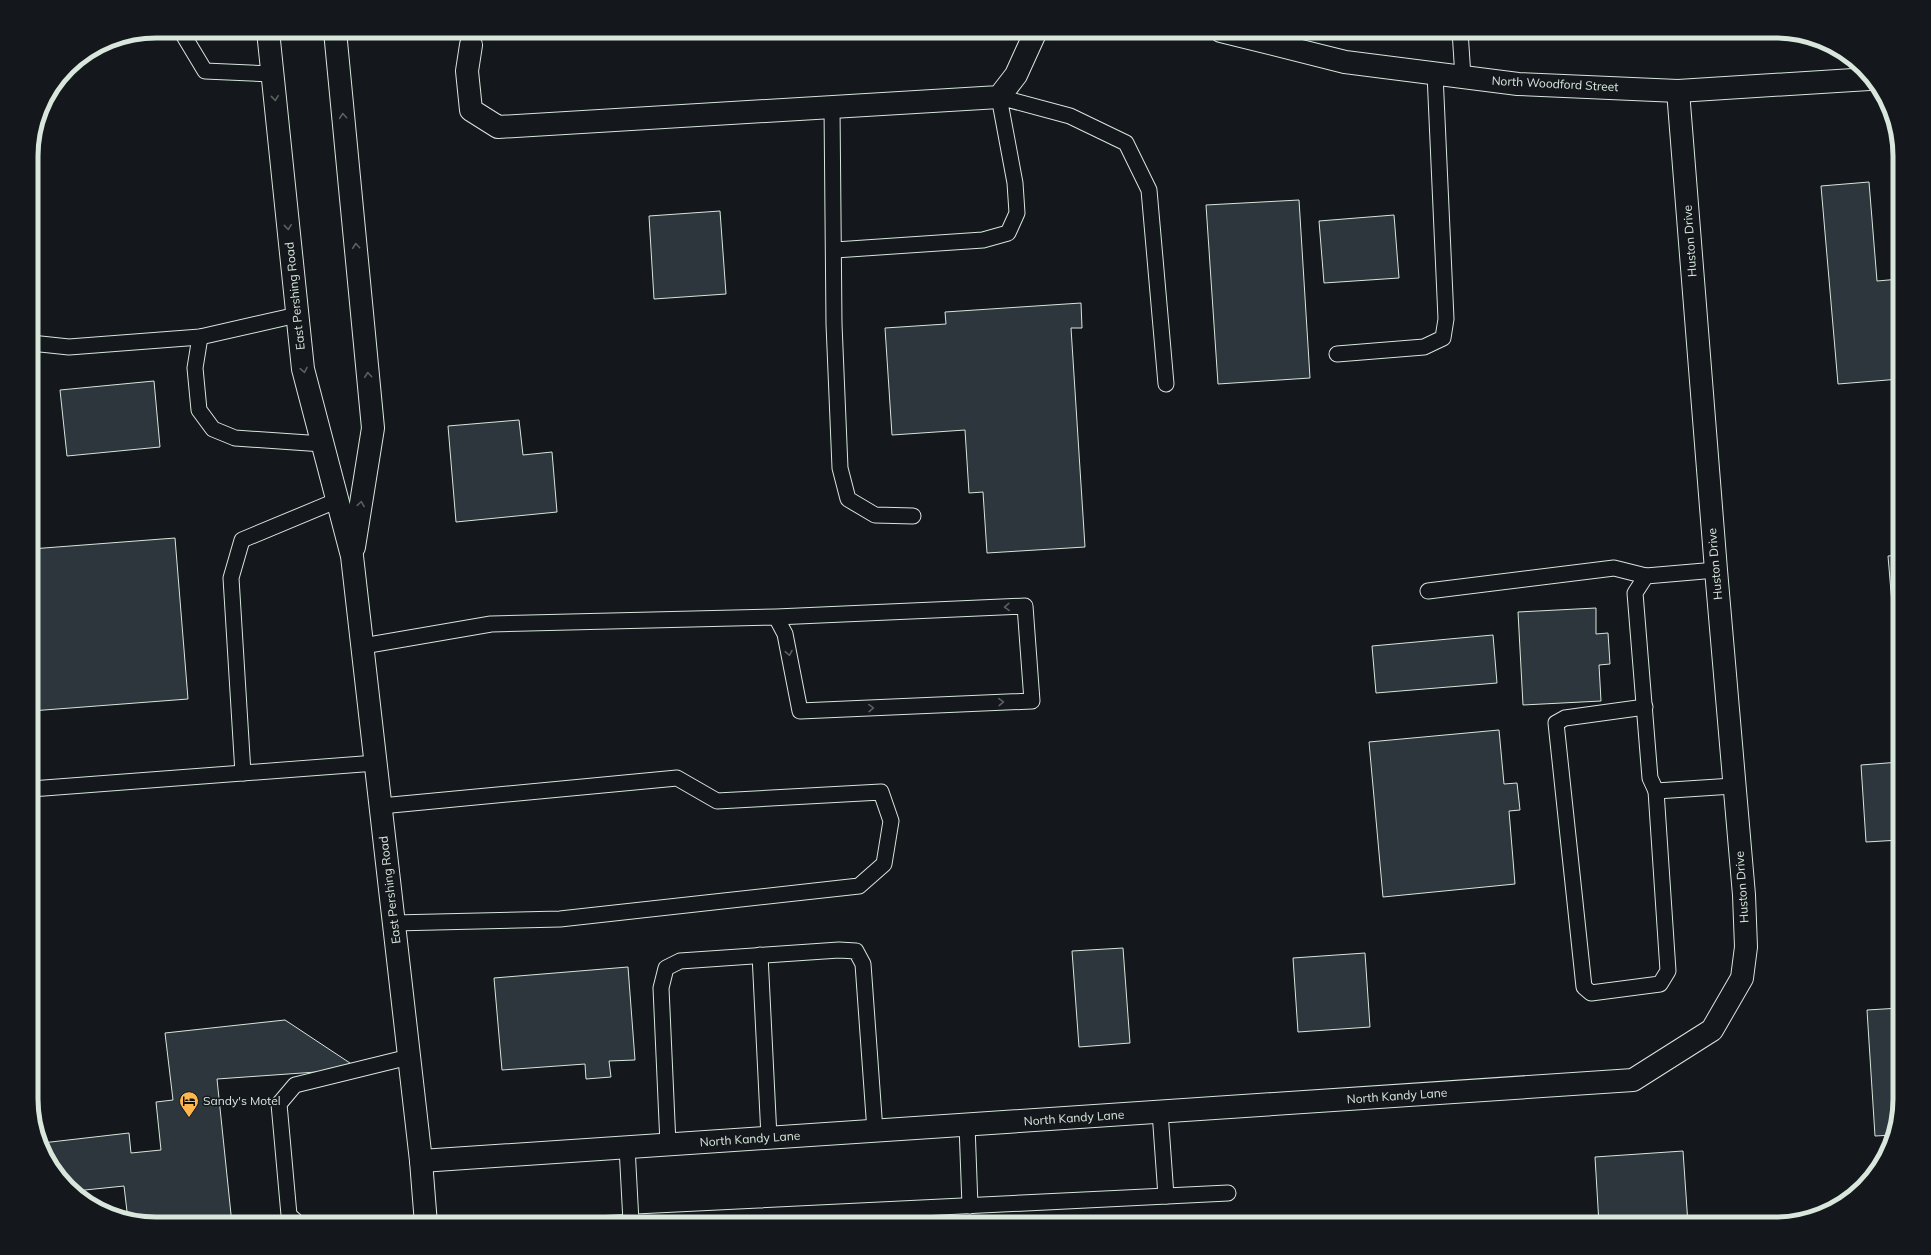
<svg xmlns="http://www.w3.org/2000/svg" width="1931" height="1255" font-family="Mulish,sans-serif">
<rect width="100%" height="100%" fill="#14181c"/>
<g fill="#2c363c" stroke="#d8e6dc">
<path d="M1869,182L1877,281L1900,279V379L1838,384L1821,186Z"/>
<path d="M1299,200L1310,378L1218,384L1206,205Z"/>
<path d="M720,211L726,294L654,299L649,216Z"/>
<path d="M1394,215L1399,278L1324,283L1319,221Z"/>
<path d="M1081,303L1082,328H1071L1085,547L987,553L983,492L969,493L965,430L892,435L885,328L946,324L945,312Z"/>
<path d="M154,381L160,447L67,456L60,390Z"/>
<path d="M519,420L523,455L552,452L557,512L456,522L448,426Z"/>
<path d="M175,538L188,699L31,711V549Z"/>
<path d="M1900,555V687L1899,688L1888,556Z"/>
<path d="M1596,608V634L1608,633L1610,664L1599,665L1601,701L1523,705L1518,612Z"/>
<path d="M1493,635L1497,683L1376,693L1372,646Z"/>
<path d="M1499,730L1504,784L1517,783L1520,810L1509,811L1515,884L1383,897L1369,742Z"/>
<path d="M1900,762V840L1866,842L1861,765Z"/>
<path d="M1123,948L1130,1043L1079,1047L1072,951Z"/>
<path d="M1365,953L1370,1027L1298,1032L1293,958Z"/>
<path d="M628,967L635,1060L609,1061L611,1077L586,1079L585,1064L502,1070L494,978Z"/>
<path d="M1900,1008V1099L1896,1132L1894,1135L1875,1136L1867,1010Z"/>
<path d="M285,1020L359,1069L217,1079L232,1224H196L194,1218L146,1223L128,1220L124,1186L75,1191L48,1161L42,1143L129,1133L131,1153L161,1150L156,1102L173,1100L165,1033Z"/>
<path d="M1683,1151L1688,1224H1599L1595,1157Z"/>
</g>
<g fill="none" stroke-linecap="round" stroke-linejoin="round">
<defs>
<g id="service">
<path d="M181,31L205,71L272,74"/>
<path d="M1460,31L1463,77"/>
<path d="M832,107L834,324L840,468L848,499L875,515L913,516"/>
<path d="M835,250L983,240L1008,233L1017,213L1015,183L999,97L1070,116L1126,143L1149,190L1166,384"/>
<path d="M200,337L195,368L199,410L213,429L235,438L323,444"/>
<path d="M31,343L69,347L200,337L297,315"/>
<path d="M1337,354L1424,347L1443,338L1446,319L1435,74"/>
<path d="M1716,570L1646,576L1635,593L1650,778L1656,791L1733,786"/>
<path d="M1428,591L1614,568L1646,576"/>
<path d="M363,646L491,624L776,617L1025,606L1032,701L800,711L785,634L776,617"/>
<path d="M1645,707L1565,718L1556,723L1584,987L1591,993L1660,984L1668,971L1656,791"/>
<path d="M243,773L231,578L242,540L338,500"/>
<path d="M31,789L376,763"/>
<path d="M381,806L677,778L717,801L881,792L891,821L884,864L859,886L560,919L394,923"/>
<path d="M760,955L769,1137"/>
<path d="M1160,1112L1166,1196"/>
<path d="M967,1125L970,1206"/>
<path d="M668,1144L661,988L666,968L680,961L839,950L856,951L863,964L875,1131"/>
<path d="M627,1147L631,1222"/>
<path d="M299,1224L289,1215L279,1104L295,1085L409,1057"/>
<path d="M595,1224L1228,1193"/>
</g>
<g id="minor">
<path d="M471,45L467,71L471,110L498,127L999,97L1016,75L1036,31"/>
<path d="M421,1161L1633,1080L1712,1030L1742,978L1746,947L1744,895L1716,570L1678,91"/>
</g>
<path id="tertiary" d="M1221,31L1345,62L1518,84L1678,91L1869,79"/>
<g id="primary">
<path d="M268,31L303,369L352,556L421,1161L426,1224"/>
<path d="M335,31L373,428L354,547"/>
</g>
</defs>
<use href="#service" stroke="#d8e6dc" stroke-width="17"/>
<use href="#minor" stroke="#d8e6dc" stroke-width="24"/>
<use href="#tertiary" stroke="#d8e6dc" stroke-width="24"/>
<use href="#primary" stroke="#d8e6dc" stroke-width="24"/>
<use href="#service" stroke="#14181c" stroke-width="15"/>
<use href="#minor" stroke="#14181c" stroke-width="22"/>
<use href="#tertiary" stroke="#14181c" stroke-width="22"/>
<use href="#primary" stroke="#14181c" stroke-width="22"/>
</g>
<defs><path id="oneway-chevron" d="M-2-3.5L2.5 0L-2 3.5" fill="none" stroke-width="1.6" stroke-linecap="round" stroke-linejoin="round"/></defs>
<g stroke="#59605f">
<use href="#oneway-chevron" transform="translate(275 98) rotate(84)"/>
<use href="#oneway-chevron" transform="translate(343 116) rotate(-95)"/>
<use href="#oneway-chevron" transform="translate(288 227) rotate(84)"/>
<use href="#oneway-chevron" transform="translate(356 246) rotate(-95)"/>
<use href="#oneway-chevron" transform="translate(304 370) rotate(79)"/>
<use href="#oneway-chevron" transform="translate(368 375) rotate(-95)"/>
<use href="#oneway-chevron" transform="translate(361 504) rotate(-81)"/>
<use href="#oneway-chevron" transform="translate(1007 607) rotate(178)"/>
<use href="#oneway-chevron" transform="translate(789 653) rotate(79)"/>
<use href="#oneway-chevron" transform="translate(1001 702) rotate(-2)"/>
<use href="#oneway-chevron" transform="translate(871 708) rotate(-2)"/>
</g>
<defs>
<symbol id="hotel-pin" viewBox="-11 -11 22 30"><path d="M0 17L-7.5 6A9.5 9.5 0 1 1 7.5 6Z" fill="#ffb74d" stroke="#14181c"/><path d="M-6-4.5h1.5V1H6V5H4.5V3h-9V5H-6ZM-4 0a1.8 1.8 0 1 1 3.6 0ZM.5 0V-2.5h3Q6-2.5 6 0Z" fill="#111"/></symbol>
</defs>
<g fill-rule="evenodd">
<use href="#hotel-pin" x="178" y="1090" width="22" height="30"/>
</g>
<g text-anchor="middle" stroke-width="3" stroke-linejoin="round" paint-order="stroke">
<g font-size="12" fill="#d8e6dc" stroke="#14181c">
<text transform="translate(1555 84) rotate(3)" y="4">North Woodford Street</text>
<text transform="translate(1690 241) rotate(-94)" y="4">Huston Drive</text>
<text transform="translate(295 296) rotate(-96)" y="4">East Pershing Road</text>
<text transform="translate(1715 564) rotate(-95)" y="4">Huston Drive</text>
<text transform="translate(1742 887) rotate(-94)" y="4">Huston Drive</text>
<text transform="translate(390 890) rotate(-97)" y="4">East Pershing Road</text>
<text transform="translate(1397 1096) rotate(-4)" y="4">North Kandy Lane</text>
<text transform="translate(1074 1118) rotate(-4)" y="4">North Kandy Lane</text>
<text transform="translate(750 1139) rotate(-4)" y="4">North Kandy Lane</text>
</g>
<g font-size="12" fill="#d8e6dc" stroke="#14181c" text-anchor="start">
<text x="203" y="1105">Sandy's Motel</text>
</g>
</g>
<path d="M0 0H1931V1255H0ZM156 38H1775A118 118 0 0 1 1893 156V1099A118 118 0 0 1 1775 1217H156A118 118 0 0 1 38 1099V156A118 118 0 0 1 156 38Z" fill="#14181c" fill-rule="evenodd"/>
<path fill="none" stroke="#d8e6dc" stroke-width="5" d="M156 38H1775A118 118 0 0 1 1893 156V1099A118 118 0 0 1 1775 1217H156A118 118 0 0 1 38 1099V156A118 118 0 0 1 156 38Z"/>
</svg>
